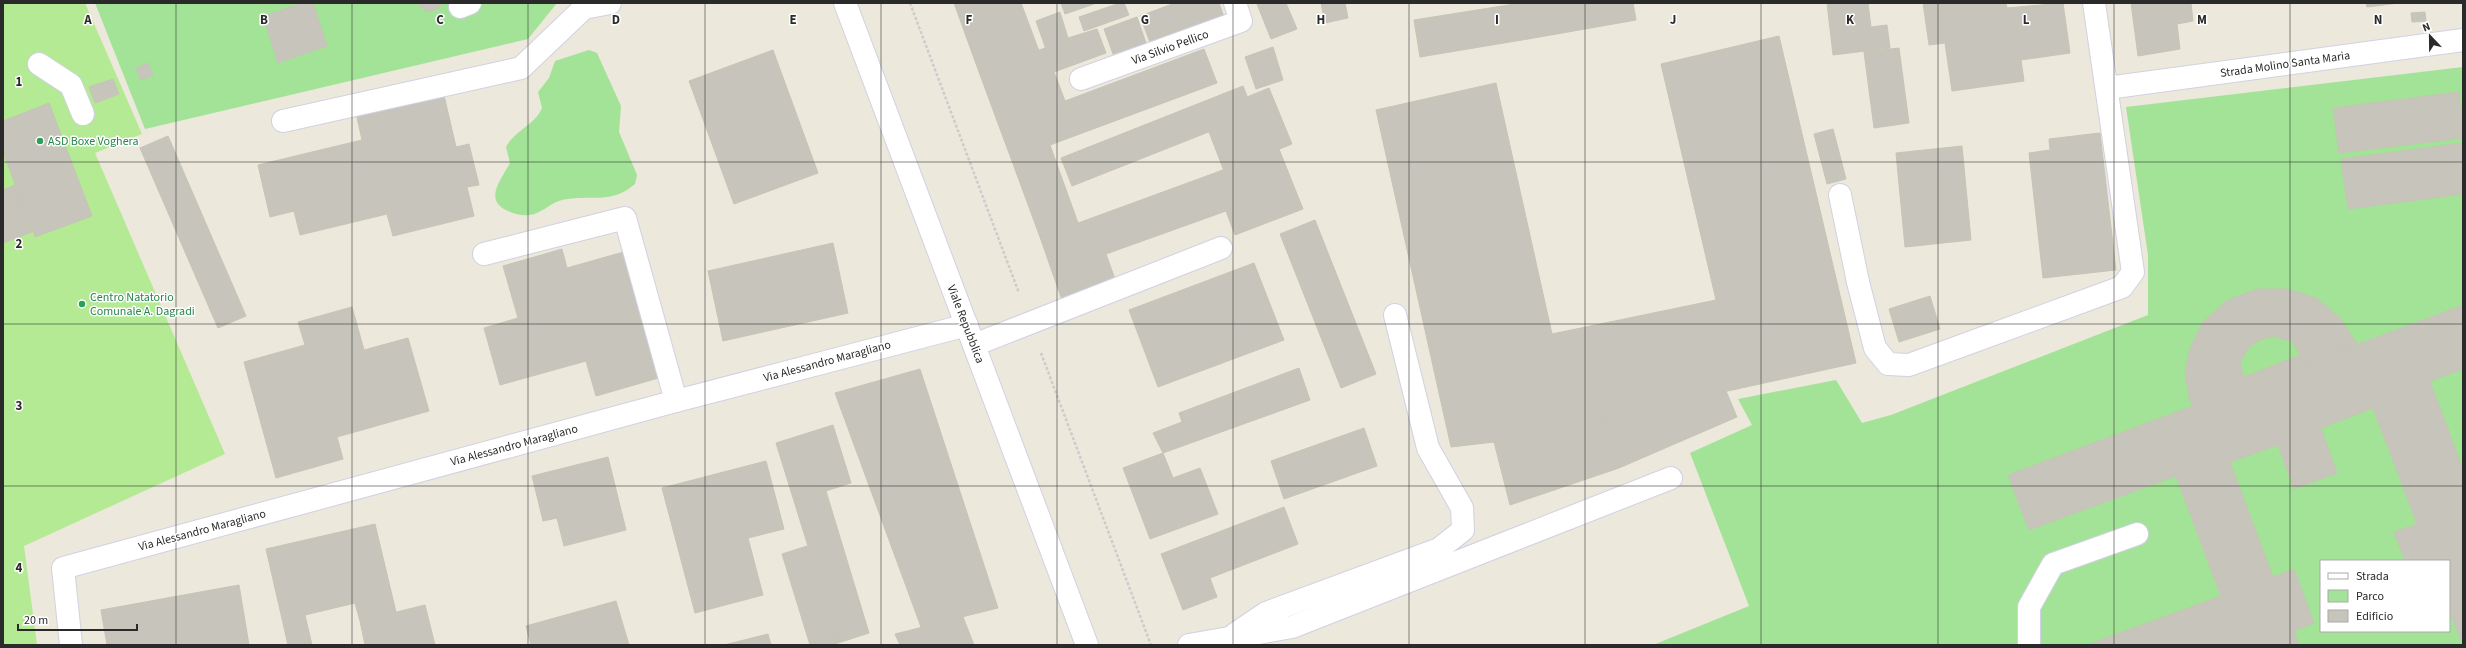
<svg xmlns="http://www.w3.org/2000/svg" width="2466" height="648" font-family="'Source Sans 3',sans-serif">
<rect width="100%" height="100%" fill="#ece8db"/>
<g fill="#a2e397" fill-rule="evenodd">
<path d="M95,3H557L528,39L145,129Z"/>
<path d="M589,50L597,53L621,106L619,132L637,175L635,184C611,205 591,194 562,200C551,202 542,214 529,215C523,216 514,214 508,211C483,200 501,180 510,163L506,147C515,130 535,125 542,108L538,92L549,78L555,61Z"/>
<path d="M2463,67V645H1653L1749,606L1690,453L1752,425L1738,399L1836,380L1862,423L1891,415L2148,315V255L2126,107ZM2321,561H2449V631H2321Z"/>
</g>
<path fill="#b3ea93" d="M3,3H85L142,134L95,153L225,454L24,546L37,645H3Z"/>
<g fill="#c7c5bb" stroke="#c7c4b5" fill-rule="evenodd">
<path d="M303,3H313L327,46L278,63L263,16Z"/>
<path d="M417,3H440V8L427,12Z"/>
<path d="M954,3H1021L1039,51L979,72Z"/>
<path d="M1061,3H1094V4L1065,14Z"/>
<path d="M1120,3H1124L1129,15L1084,31L1079,17Z"/>
<path d="M1175,3H1219L1224,17L1151,45L1140,16Z"/>
<path d="M1286,3L1297,29L1271,39L1257,4Z"/>
<path d="M1321,3H1345L1348,18L1325,23Z"/>
<path d="M1521,3H1633L1636,20L1528,39Z"/>
<path d="M1521,3L1528,39L1420,57L1414,20Z"/>
<path d="M1827,3H1868L1871,27L1887,25L1890,48L1833,55Z"/>
<path d="M1923,3H2006L2007,8L2063,3L2070,53L2021,60L2024,81L1952,91L1945,43L1929,45Z"/>
<path d="M2131,3H2191L2193,21L2177,24L2180,49L2138,56Z"/>
<path d="M2366,3H2399L2367,7Z"/>
<path d="M1060,12L1068,38L1097,29L1106,53L1054,72L1036,21Z"/>
<path d="M2425,12L2426,21L2412,22L2411,13Z"/>
<path d="M1137,17L1146,43L1113,54L1104,29Z"/>
<path d="M1779,36L1856,363L1494,442L1451,447L1376,110L1496,83L1552,334L1716,300L1661,64Z"/>
<path d="M1273,47L1283,80L1256,89L1245,57Z"/>
<path d="M1045,48L1065,101L1204,49L1217,83L1050,145L1078,223L1040,237L979,72Z"/>
<path d="M1899,48L1909,123L1874,128L1864,52Z"/>
<path d="M773,50L818,173L734,204L689,81Z"/>
<path d="M148,63L153,75L141,80L136,68Z"/>
<path d="M113,79L119,94L95,103L89,87Z"/>
<path d="M1243,86L1254,114L1072,186L1061,158Z"/>
<path d="M1269,88L1292,144L1224,171L1209,132L1254,114L1247,97Z"/>
<path d="M443,91L456,147L469,144L479,185L467,187L474,216L393,236L387,214L300,235L294,211L270,217L258,165L362,140L356,113Z"/>
<path d="M2459,92L2463,138L2339,153L2333,108Z"/>
<path d="M49,103L92,216L35,237L3,152V121Z"/>
<path d="M1833,129L1846,179L1827,184L1814,134Z"/>
<path d="M2100,133L2116,270L2043,278L2029,153L2050,150L2049,139Z"/>
<path d="M168,136L246,316L218,328L140,148Z"/>
<path d="M2463,143V194L2348,209L2341,159Z"/>
<path d="M1962,146L1971,240L1905,247L1896,153Z"/>
<path d="M1279,149L1303,209L1235,235L1212,174Z"/>
<path d="M1212,174L1226,211L1106,254L1116,282L1062,300L1040,237Z"/>
<path d="M15,185L32,232L3,243V190Z"/>
<path d="M1315,220L1376,374L1341,388L1280,234Z"/>
<path d="M833,243L848,313L723,341L708,271Z"/>
<path d="M562,249L567,268L627,251L662,377L596,396L586,361L500,385L484,328L518,318L503,266Z"/>
<path d="M1254,263L1284,340L1158,387L1129,310Z"/>
<path d="M2257,289H2287L2316,298L2339,317L2357,344L2193,407L2189,397L2185,372L2190,348L2203,322L2226,301ZM2273,336L2293,342L2300,355L2244,377L2240,363L2248,348L2260,340Z"/>
<path d="M1930,296L1940,329L1899,342L1889,309Z"/>
<path d="M2463,305V369L2430,381L2463,470V645L2449,610V561H2405L2394,532L2417,524L2373,408L2321,428L2337,473L2294,489L2278,445L2230,462L2273,577L2294,569L2314,623L2294,631L2299,645H2087L2221,596L2176,476L2029,530L2008,475Z"/>
<path d="M352,307L364,350L408,338L429,411L337,437L343,459L276,478L244,362L305,345L298,322Z"/>
<path d="M1299,368L1310,400L1163,453L1153,433L1182,422L1179,413Z"/>
<path d="M920,369L998,608L921,627L835,393Z"/>
<path d="M1726,391L1737,417L1619,468L1601,417Z"/>
<path d="M1601,417L1619,468L1510,505L1494,442Z"/>
<path d="M833,425L851,483L794,501L776,443Z"/>
<path d="M1364,428L1377,466L1284,499L1271,461Z"/>
<path d="M1163,453L1173,478L1200,468L1218,514L1150,539L1123,468Z"/>
<path d="M608,457L626,530L564,546L557,518L543,521L532,476Z"/>
<path d="M766,461L784,529L748,538L763,595L695,613L662,488Z"/>
<path d="M826,491L869,633L838,643L794,501Z"/>
<path d="M1284,507L1298,544L1210,578L1217,597L1183,610L1161,554Z"/>
<path d="M375,524L396,612L360,621L355,603L305,615L312,645H288L266,549Z"/>
<path d="M807,546L838,643L831,645H810L782,554Z"/>
<path d="M239,585L249,645H107L101,610Z"/>
<path d="M616,601L629,645H531L526,626Z"/>
<path d="M425,605L435,645H365L360,621Z"/>
<path d="M963,617L974,645H900L895,634Z"/>
<path d="M768,634L771,645H724Z"/>
</g>
<g fill="none" stroke-linecap="round" stroke-linejoin="round">
<defs>
<g id="service">
<path d="M460,7L470,3"/>
<path d="M39,64L71,85L83,114"/>
<path d="M1081,79L1241,21L1235,3"/>
<path d="M283,121L521,68L584,8L610,3"/>
<path d="M1840,195L1858,282"/>
<path d="M484,254L625,218L676,401"/>
<path d="M974,345L1221,248"/>
<path d="M1235,634L1266,613L1439,549L1463,530L1462,508L1428,448L1395,315"/>
<path d="M1189,645L1292,627L1671,478"/>
<path d="M2029,645V607L2053,564L2137,534"/>
</g>
<g id="minor">
<path d="M2107,88L2463,40"/>
<path d="M1858,282L1875,348L1888,364L1909,365L2122,287L2133,272L2094,3"/>
<path d="M71,645L63,568L676,401L967,325"/>
</g>
<path id="secondary" d="M845,3L1087,645"/>
</defs>
<use href="#service" stroke="#d1d1e3" stroke-width="24"/>
<use href="#minor" stroke="#d1d1e3" stroke-width="24"/>
<use href="#secondary" stroke="#d1d1e3" stroke-width="24"/>
<g stroke="#ccc" stroke-width="2.5" stroke-dasharray="3 2" stroke-linecap="butt">
<path d="M910,3L1019,293"/>
<path d="M1041,353L1151,645"/>
</g>
<use href="#service" stroke="#fff" stroke-width="22"/>
<use href="#minor" stroke="#fff" stroke-width="22"/>
<use href="#secondary" stroke="#fff" stroke-width="22"/>
</g>
<path fill="none" stroke="#2a2a2a" stroke-width="1" stroke-opacity="0.55" d="M176,3V645M352,3V645M528,3V645M705,3V645M881,3V645M1057,3V645M1233,3V645M1409,3V645M1585,3V645M1761,3V645M1938,3V645M2114,3V645M2290,3V645M3,162H2463M3,324H2463M3,486H2463"/>
<g fill="#2e9e5b" stroke="#fff" stroke-width="1.5">
<circle cx="40" cy="141" r="4"/>
<circle cx="82" cy="304" r="4"/>
</g>
<g text-anchor="middle" stroke-width="3" stroke-linejoin="round" paint-order="stroke">
<g font-size="12" fill="#2a2a2a" stroke="#fff">
<text transform="translate(1170 47) rotate(-20)" y="4">Via Silvio Pellico</text>
<text transform="translate(2285 64) rotate(-8)" y="4">Strada Molino Santa Maria</text>
<text transform="translate(966 324) rotate(69)" y="4">Viale Repubblica</text>
<text transform="translate(827 361) rotate(-15)" y="4">Via Alessandro Maragliano</text>
<text transform="translate(514 445) rotate(-15)" y="4">Via Alessandro Maragliano</text>
<text transform="translate(202 530) rotate(-15)" y="4">Via Alessandro Maragliano</text>
</g>
<g font-size="12" fill="#27864d" stroke="#fff" text-anchor="start">
<text x="48" y="145">ASD Boxe Voghera</text>
<text x="90" y="301">Centro Natatorio<tspan x="90" dy="14">Comunale A. Dagradi</tspan></text>
</g>
</g>
<g font-size="13" text-anchor="middle" font-weight="bold" fill="#2a2a2a" stroke="#fff" stroke-width="3" stroke-linejoin="round" paint-order="stroke">
<text x="88" y="24">A</text>
<text x="264" y="24">B</text>
<text x="440" y="24">C</text>
<text x="616" y="24">D</text>
<text x="793" y="24">E</text>
<text x="969" y="24">F</text>
<text x="1145" y="24">G</text>
<text x="1321" y="24">H</text>
<text x="1497" y="24">I</text>
<text x="1673" y="24">J</text>
<text x="1850" y="24">K</text>
<text x="2026" y="24">L</text>
<text x="2202" y="24">M</text>
<text x="2378" y="24">N</text>
<text x="19" y="86">1</text>
<text x="19" y="248">2</text>
<text x="19" y="410">3</text>
<text x="19" y="572">4</text>
</g>
<rect width="2466" height="648" fill="none" stroke="#2a2a2a" stroke-width="8"/>
<rect x="2320" y="560" width="130" height="72" fill="#ffffff" stroke="#aaaaaa"/>
<rect x="2328" y="573" width="20" height="6" fill="#ffffff" stroke="#aaaaaa"/>
<text x="2356" y="580" font-size="12" fill="#2a2a2a">Strada</text>
<rect x="2328" y="590" width="20" height="12" fill="#a2e397" stroke="#aaaaaa"/>
<text x="2356" y="600" font-size="12" fill="#2a2a2a">Parco</text>
<rect x="2328" y="610" width="20" height="12" fill="#c7c5bb" stroke="#aaaaaa"/>
<text x="2356" y="620" font-size="12" fill="#2a2a2a">Edificio</text>
<g transform="translate(2430 36) rotate(338)" stroke="#ffffff" stroke-width="3" paint-order="stroke">
<path d="M0-3L7 15L0 10L-7 15Z" fill="#2a2a2a"/>
<text y="-6" font-size="11" font-weight="bold" text-anchor="middle" fill="#2a2a2a">N</text>
</g>
<path d="M18 624v6h119v-6" fill="none" stroke="#2a2a2a" stroke-width="2"/>
<text x="24" y="624" font-size="12" fill="#2a2a2a" stroke="#ffffff" stroke-width="3" paint-order="stroke">20 m</text>
</svg>
